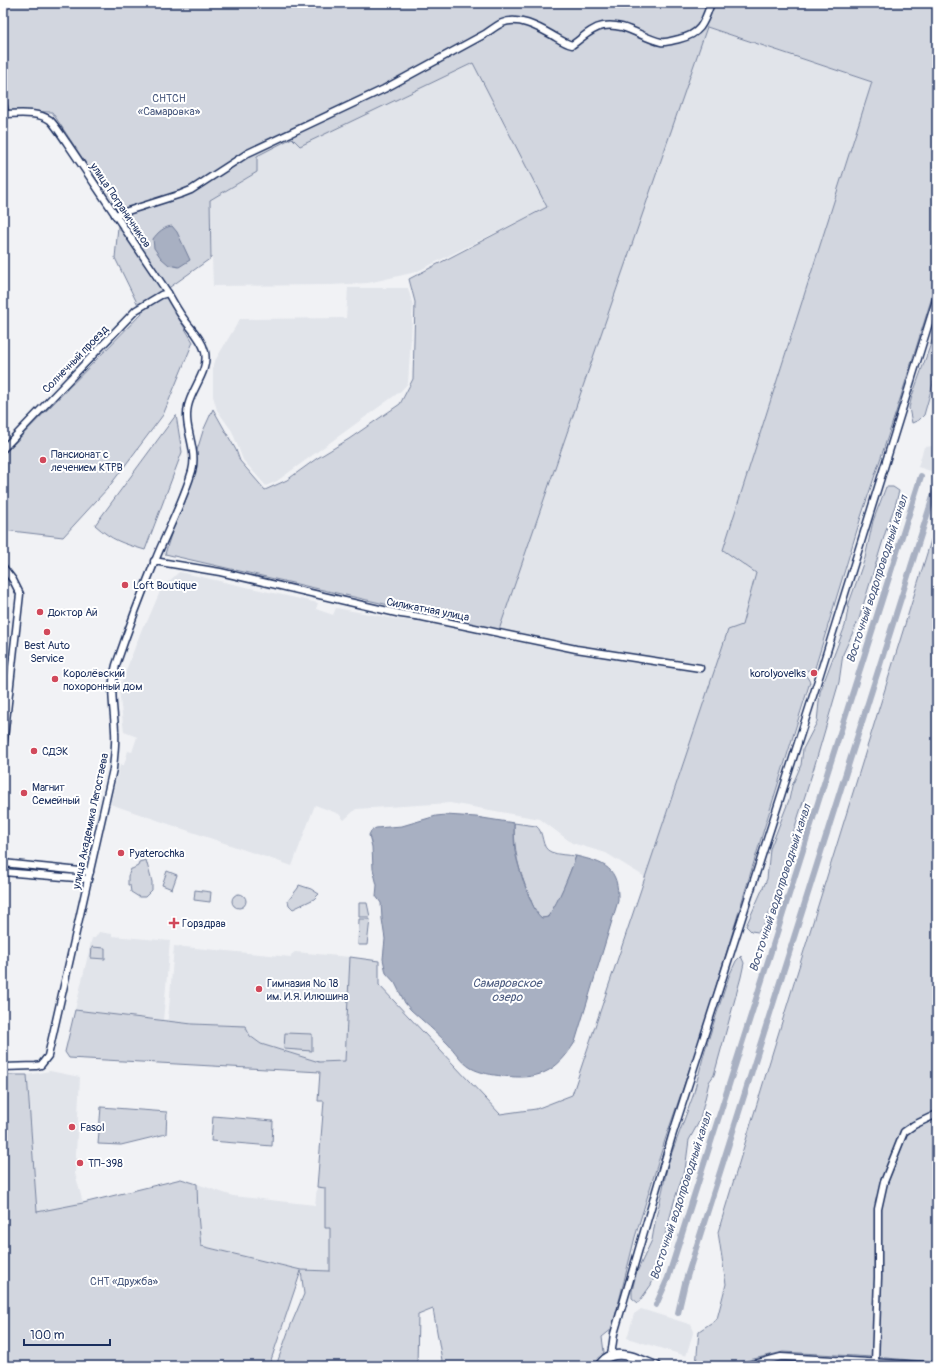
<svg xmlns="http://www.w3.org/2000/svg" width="940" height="1369" font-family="Pangolin,sans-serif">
<rect width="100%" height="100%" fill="#f1f2f5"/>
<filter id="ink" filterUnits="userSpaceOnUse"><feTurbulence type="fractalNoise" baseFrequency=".025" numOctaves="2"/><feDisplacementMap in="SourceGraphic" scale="8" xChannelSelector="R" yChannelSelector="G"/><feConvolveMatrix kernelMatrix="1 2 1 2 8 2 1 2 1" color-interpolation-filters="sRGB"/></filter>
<g filter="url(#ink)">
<g fill="#e1e4ea">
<path d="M707,27L872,82L723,550L756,572L742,625L728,630L645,877L606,853L572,843L540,819L450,803L356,809L344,820L339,814L315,805L292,866L110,804L120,765H124L128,751L132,752L137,737L124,732L119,689L143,626L147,622L161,589L179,572L318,603L316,609L333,615L336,608L396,619L499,630Z"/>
<path d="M473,63L547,207L416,272L368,283L331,285L213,286L210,200L257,172V156L293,138L300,145Z"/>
<path d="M348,288H408L413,306L408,383L401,391L277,481L266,486L243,460L232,431L217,410L213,396V364L240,319L346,318Z"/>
<path d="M937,438V473L918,467L924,447L934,446Z"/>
<path d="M99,932L112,934V936L170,941L163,1021L75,1010L92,938H95Z"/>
<path d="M174,946L291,957V955L295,952L350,957L345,1061L319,1062L261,1044L250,1036L230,1025L192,1024L168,1021Z"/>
<path d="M50,1071L80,1077L75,1173L83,1203L37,1212L27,1075Z"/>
<path d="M197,1184L233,1196L315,1205L317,1187L325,1188V1227L330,1228V1271L301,1270L201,1246L198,1215Z"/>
<path d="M641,1309L692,1325L693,1333L686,1356L627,1338L634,1314Z"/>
</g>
<g fill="#d2d6df" stroke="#76829e">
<path d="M3,3H937V281L896,412L861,517L815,668L804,672L810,682L764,829L701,1036L665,1140L635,1237L612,1329L602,1337L604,1352L596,1366H443L433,1309L418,1315L417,1366H276L288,1332L304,1294L301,1271L269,1366H3V1075H27L37,1212L83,1203L181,1179L197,1184L198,1215L201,1246L301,1270L330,1271V1228H325V1188L317,1187L324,1101H318L320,1072L69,1058L65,1052L75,1010L192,1024L245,1026L250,1036L261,1044L319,1062L345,1061L350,957L379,961V985L500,1114L536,1109L572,1095L728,630L742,625L756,573L723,550L872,82L707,27L499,630L165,554L203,431L213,409L236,450L240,461L265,490L287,480L316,459L349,439L400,404L413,379L415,302L409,279L547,207L473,63L300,146L292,138L257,156V172L210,200L211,258L163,292L193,342L163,415L108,488L63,537L3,530V455L142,313L115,258L119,216L116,209L52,112L8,111L3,84Z"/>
<path d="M937,321V369L924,415L919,420L912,423L909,408L912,396L933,338Z"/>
<path d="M176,415L182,452L145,550C122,543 113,541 95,525Z"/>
<path d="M886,487H893L899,491L895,506L887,527L859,619L843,654L839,682L813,771L792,836L785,866L774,903L763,927L758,932L751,931L746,926L767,879L770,849L789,800L792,786L801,765L803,749L817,722L820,692L845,626L849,603L865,558L873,521Z"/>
<path d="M937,521V1362L873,1357L783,1352L724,1366H696L699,1331L717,1319L726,1284L718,1232L773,1051Z"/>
<path d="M514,823L536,826C545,832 540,848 551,852C558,855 568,855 576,856C570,872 559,905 548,916C546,919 543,918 540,917C534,911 532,903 529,895C518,869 514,851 514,823Z"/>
<path d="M146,860L152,882V890L145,897H139L131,892L130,885H128V876L131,869H132L138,866L139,862Z"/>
<path d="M167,871L177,875L172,889L162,885Z"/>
<path d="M299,885L311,889L319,894L314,899L293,909L289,905L288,901L298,888Z"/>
<path d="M195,890L211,892L210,902L194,900Z"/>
<circle cx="239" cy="901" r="7"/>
<path d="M359,903H367L370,917H359Z"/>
<path d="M359,919H370L367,945H358Z"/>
<path d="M92,947L105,948V959L91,958Z"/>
<path d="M741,956L744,963L741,977L714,1075L709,1082L700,1120L689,1140L685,1170L675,1198L654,1278L651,1285L638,1303L632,1298V1291L636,1274L652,1240L656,1217L663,1188L668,1163L693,1096L705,1050L729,976L736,961Z"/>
<path d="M285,1033L312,1034V1051L284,1049Z"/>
<path d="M101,1107L167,1112L166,1134L121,1145L98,1144Z"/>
<path d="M213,1116L273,1121L272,1146L211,1141Z"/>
<path d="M785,1363L822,1366H763Z"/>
</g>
<g fill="#a8b0c2" stroke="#707c9a">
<path d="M172,226L177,232L190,260L179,267L169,265L161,258L154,248L153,239C158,232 164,227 172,226Z"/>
<path d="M446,815L476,817L514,823C514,832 514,841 515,851C517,863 532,913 542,918L548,917C560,898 568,878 576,856C605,863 619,867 618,901L575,1042C556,1073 538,1080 503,1076C492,1075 480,1073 471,1068C461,1062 455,1051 447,1043C436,1032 423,1021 411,1010L405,1003L395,983L386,973L383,959L385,939L382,919L381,903L376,896L377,885L373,869L372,847L369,835L371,831L376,828L402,826L436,816Z"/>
</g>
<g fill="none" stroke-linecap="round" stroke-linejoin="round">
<g stroke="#a8b0c2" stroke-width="6">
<path d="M656,1305L668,1278L921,476"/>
<path d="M678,1313L685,1283L937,484"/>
</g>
<defs>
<g id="minor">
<path d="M3,101L5,114"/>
<path d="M3,114C18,114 37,111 50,120C56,126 62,136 67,143L168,293C173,302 178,311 184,319C191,329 202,339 205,352C209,371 192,388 188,406C183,428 198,449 192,471C183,502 167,531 155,561C141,595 128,630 116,665C109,692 114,705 115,731C116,744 114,756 113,769L48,1056L41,1065L36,1066L3,1067"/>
<path d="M115,215L181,194L191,190L248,153L384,89L485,34C491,30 496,26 502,23C518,16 538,27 552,35C559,39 564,43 572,45C581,39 591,28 603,26C624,22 642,38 661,42C666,43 674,40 679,39C701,34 704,23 711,3"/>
<path d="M3,449L136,310L161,295L168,293"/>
<path d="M154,561L220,572L401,614L422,617L576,649L700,668"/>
<path d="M3,567L13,580L20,594L3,748"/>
<path d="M3,863L90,872"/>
<path d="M3,872L88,879"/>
<path d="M611,1356L614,1334L672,1136L820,674L937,297"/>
<path d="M875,1362L878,1277V1209L884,1182L904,1132L914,1125L937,1114"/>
<path d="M747,1366L781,1357L937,1366"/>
</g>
<path id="tertiary" d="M599,1366C602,1362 606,1357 611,1356C625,1351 643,1361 656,1366"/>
</defs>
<use href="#minor" stroke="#1b2f5e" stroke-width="9"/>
<use href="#tertiary" stroke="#1b2f5e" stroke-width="11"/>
<use href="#minor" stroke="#fff" stroke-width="6"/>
<use href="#tertiary" stroke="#fff" stroke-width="8"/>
</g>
</g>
<g fill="#d1495b" stroke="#fff" stroke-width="1.5">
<circle cx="43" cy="460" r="4"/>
<circle cx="125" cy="585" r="4"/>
<circle cx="40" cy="612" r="4"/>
<circle cx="47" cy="632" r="4"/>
<circle cx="814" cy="673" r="4"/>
<circle cx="55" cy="679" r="4"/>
<circle cx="34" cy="751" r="4"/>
<circle cx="24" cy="793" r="4"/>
<circle cx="121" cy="853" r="4"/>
<path d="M172 917h4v4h4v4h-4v4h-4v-4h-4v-4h4z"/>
<circle cx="259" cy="989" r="4"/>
<circle cx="72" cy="1127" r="4"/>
<circle cx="80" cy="1163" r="4"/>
</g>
<g text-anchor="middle" stroke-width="4" stroke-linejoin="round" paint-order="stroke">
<g font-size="11" fill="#49597e" stroke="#fff">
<text x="169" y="102">СНТСН<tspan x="169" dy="13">«Самаровка»</tspan></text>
<text x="124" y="1285">СНТ «Дружба»</text>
</g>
<g font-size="11" fill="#1b2f5e" stroke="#fff">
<text transform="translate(121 205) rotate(56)" y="4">улица Пограничников</text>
<text transform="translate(75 359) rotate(-46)" y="4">Солнечный проезд</text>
<text transform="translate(428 609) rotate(11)" y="4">Силикатная улица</text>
<text transform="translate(90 821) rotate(-78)" y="4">улица Академика Легостаева</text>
</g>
<g font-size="11" fill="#1b2f5e" stroke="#fff" text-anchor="start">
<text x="51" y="458">Пансионат с<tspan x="51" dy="13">лечением КТРВ</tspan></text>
<text x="133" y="589">Loft Boutique</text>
<text x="48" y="616">Доктор Ай</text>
<text x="47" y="649" text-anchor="middle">Best Auto<tspan x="47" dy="13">Service</tspan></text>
<text x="63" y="677">Королёвский<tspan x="63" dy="13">похоронный дом</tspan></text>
<text x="806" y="677" text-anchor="end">korolyovelks</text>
<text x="42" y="755">СДЭК</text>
<text x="32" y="791">Магнит<tspan x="32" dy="13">Семейный</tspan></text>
<text x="129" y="857">Pyaterochka</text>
<text x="182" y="927">Горздрав</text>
<text x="267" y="987">Гимназия № 18<tspan x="267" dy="13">им. И.Я. Илюшина</tspan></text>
<text x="80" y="1131">Fasol</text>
<text x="88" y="1167">ТП-398</text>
</g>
<g font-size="12" font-style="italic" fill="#4c5c81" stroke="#fff">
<text transform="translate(877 579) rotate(-72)" y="4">Восточный водопроводный канал</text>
<text transform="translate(780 888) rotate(-72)" y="4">Восточный водопроводный канал</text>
<text x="507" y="987">Самаровское<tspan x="507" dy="14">озеро</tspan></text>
<text transform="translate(681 1196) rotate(-72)" y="4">Восточный водопроводный канал</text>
</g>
</g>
<rect width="940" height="1369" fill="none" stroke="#fff" stroke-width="16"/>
<rect x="8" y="8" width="924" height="1353" fill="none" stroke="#1b2f5e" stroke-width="1.5" filter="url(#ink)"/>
<path d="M24 1339v6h86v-6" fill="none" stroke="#1b2f5e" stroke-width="2"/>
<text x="30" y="1339" font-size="12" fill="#1b2f5e" stroke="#ffffff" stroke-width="3" paint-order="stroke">100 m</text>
</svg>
